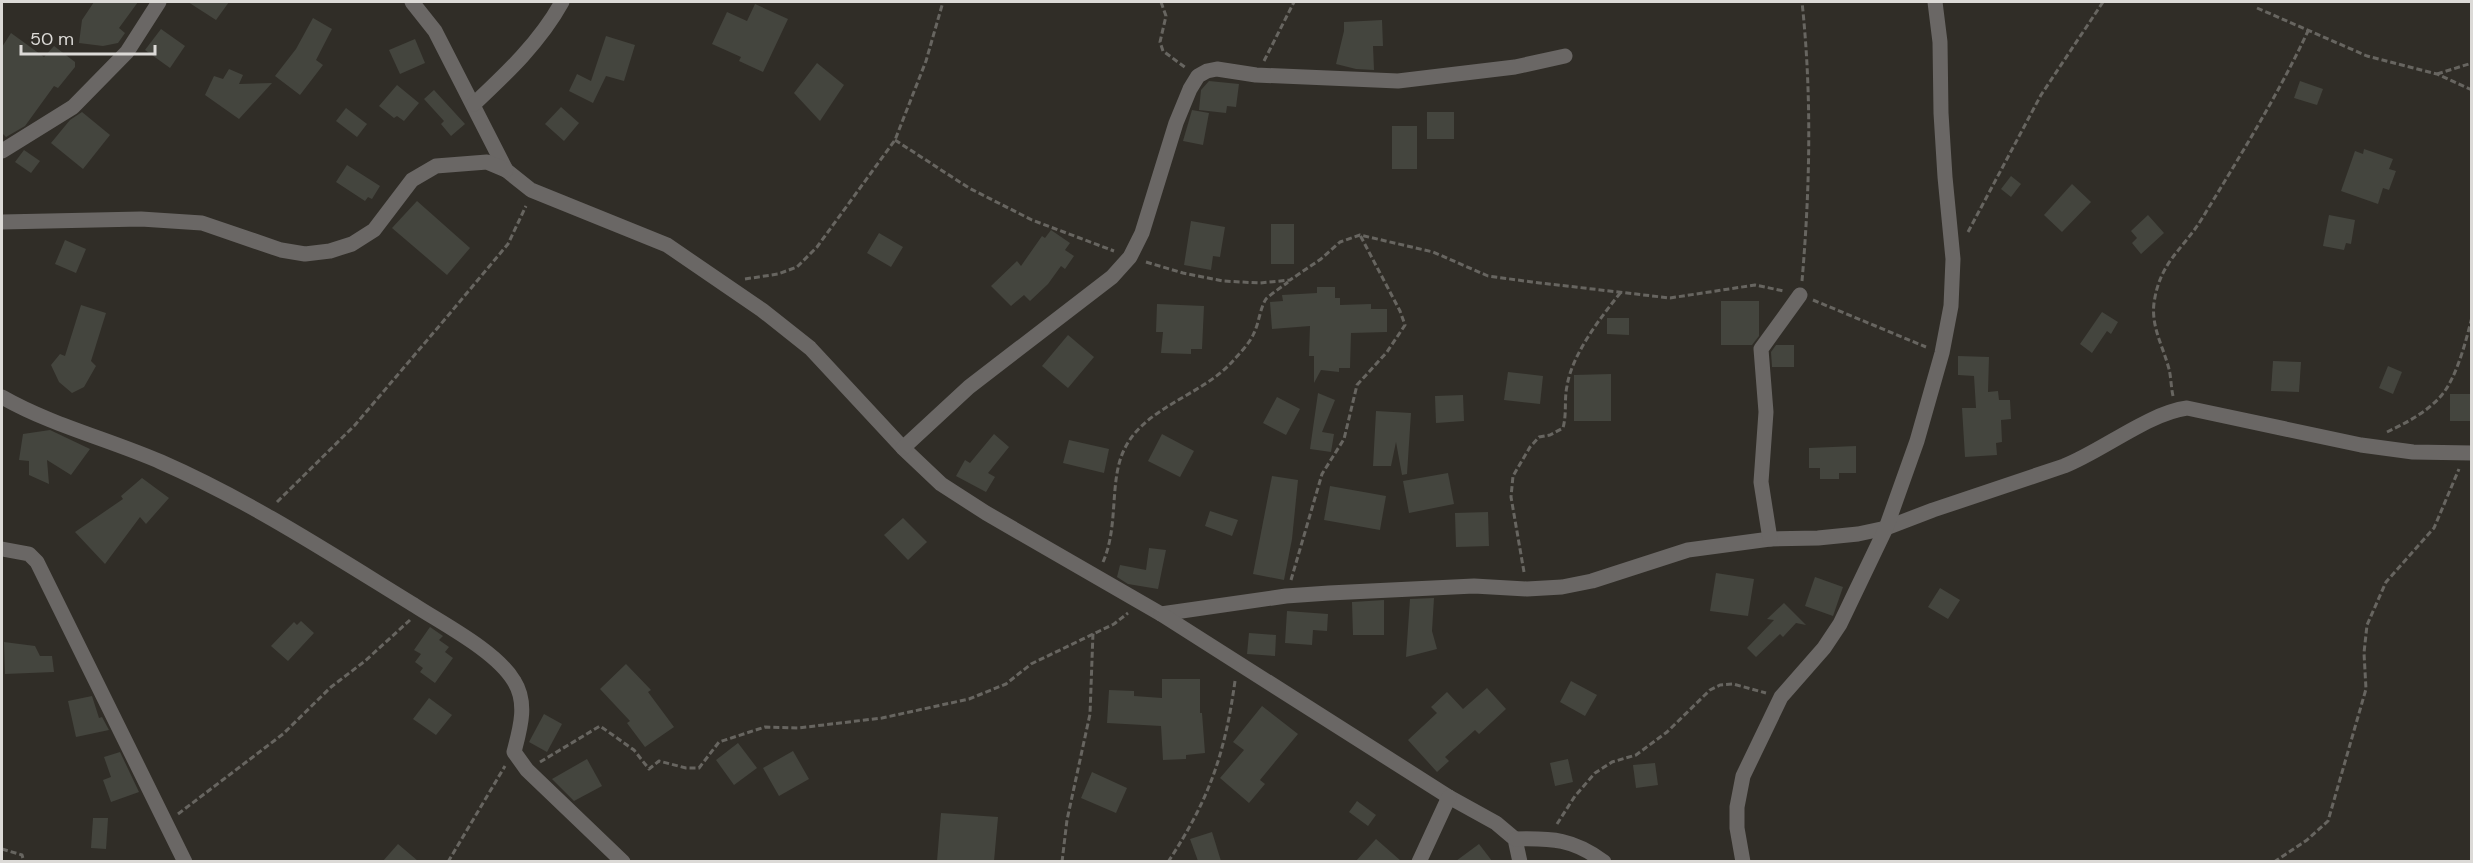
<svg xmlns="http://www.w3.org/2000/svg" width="2473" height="863" font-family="'DM Sans',sans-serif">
<rect width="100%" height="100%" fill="#302d27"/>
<g fill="#44453e">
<path d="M94,2H138L119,28L125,33L118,43L103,46L79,43L82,20Z"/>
<path d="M188,2H229L216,20Z"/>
<path d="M755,4L788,19L763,72L739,61L741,57L712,44L727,12L747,21Z"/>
<path d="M313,18L332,29L316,60L323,65L300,95L275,76L296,49Z"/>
<path d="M1382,20L1383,46H1373L1374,70L1356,69L1336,64L1344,31V22Z"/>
<path d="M161,29L185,46L170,68L145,50Z"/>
<path d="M11,33L44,57L54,46L75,62V67L58,88L54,86L25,126L6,137L2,133V47Z"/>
<path d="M606,36L635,45L624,81L606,76L593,103L569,91L577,74L591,81Z"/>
<path d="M415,39L425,63L400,74L389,50Z"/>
<path d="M817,63L844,85L820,121L794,93Z"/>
<path d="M229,69L243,75L239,84L272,83L239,119L205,95L214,76L223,79Z"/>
<path d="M1209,81L1239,84L1236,107L1227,106L1226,113L1199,110L1201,90Z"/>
<path d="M2300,81L2323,89L2317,105L2294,98Z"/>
<path d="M397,85L419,103L404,121L397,116L394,118L379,106Z"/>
<path d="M434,90L465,124L451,136L441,124L444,121L424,99Z"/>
<path d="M561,107L579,123L564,141L545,124Z"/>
<path d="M346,108L367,124L357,137L336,121Z"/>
<path d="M1192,110L1209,113L1203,145L1183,141Z"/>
<path d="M82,112L110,135L83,169L51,143L70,120Z"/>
<rect x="1427" y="112" width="27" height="27"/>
<rect x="1392" y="126" width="25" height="43"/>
<path d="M2364,149L2393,159L2389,169L2396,171L2389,190L2383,188L2378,204L2341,191L2355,151L2363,154Z"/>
<path d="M24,150L40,161L31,173L15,162Z"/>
<path d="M347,165L380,186L372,199L368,197L365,201L336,182Z"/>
<path d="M2011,176L2021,184L2011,197L2001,189Z"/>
<path d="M2072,184L2091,202L2062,232L2044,215Z"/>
<path d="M417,201L470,248L447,275L392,228Z"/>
<path d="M2148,215L2164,233L2141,254L2132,243L2137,238L2131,231Z"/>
<path d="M2329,215L2355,220L2351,244L2346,243L2344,250L2323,246Z"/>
<path d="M1191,221L1225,227L1220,257L1213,256L1211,270L1184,265Z"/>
<rect x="1271" y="224" width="23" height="40"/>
<path d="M1051,230L1070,243L1065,250L1074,256L1065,269L1061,266L1048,284L1030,301L1024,295L1011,306L991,286L1017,261L1021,266L1042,236L1045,238Z"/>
<path d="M879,233L903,247L891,267L867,253Z"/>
<path d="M65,240L86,249L76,273L55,264Z"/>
<path d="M1317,287H1335V298H1340V305L1371,304V309H1387V332L1351,333L1350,368H1339V372L1321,370L1314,383V356H1309L1310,326L1272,329L1270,302L1283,301L1282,295L1317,293Z"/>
<path d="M1721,301H1759V336L1752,345H1721Z"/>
<path d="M1157,304L1204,306L1202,349H1191V354L1161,353L1163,332H1156Z"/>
<path d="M81,305L106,313L91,361L96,366L84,387L72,393L59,382L51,365L60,354L65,356Z"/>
<path d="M2102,312L2118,322L2111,334L2107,331L2092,353L2080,344Z"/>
<path d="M1607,318H1629V335L1607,334Z"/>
<path d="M1068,335L1094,357L1068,388L1042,366Z"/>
<path d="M1776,345H1794V367H1772L1771,352Z"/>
<path d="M1958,356L1989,357L1988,392L1998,391L1999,400H2010L2011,419L2001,420L2002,442L1996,443L1997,455L1965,457L1962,408H1976L1974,376L1958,375Z"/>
<path d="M2273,361L2301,362L2299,392L2271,391Z"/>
<path d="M2388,366L2402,372L2393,394L2379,388Z"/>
<path d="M1508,372L1543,376L1540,404L1504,400Z"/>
<path d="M1611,374V421H1574V375Z"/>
<path d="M1318,393L1335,400L1322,432L1334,434L1331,452L1310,449Z"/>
<rect x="2450" y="394" width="22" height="27"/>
<path d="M1463,395L1464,421L1436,423L1435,396Z"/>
<path d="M1277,397L1300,409L1286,435L1263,423Z"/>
<path d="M1376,411L1411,413L1407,474L1402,475L1396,442L1391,466H1373Z"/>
<path d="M50,430L90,449L71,475L47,460L49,484L29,475V461L19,460L23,434Z"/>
<path d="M994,434L1009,447L988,473L995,477L986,492L956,476L965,460L970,463Z"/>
<path d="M1162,434L1194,451L1180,477L1148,461Z"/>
<path d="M1069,440L1109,449L1104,473L1063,463Z"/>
<path d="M1856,446V473H1839V479H1820V468H1809V448Z"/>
<path d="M1448,473L1454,504L1409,513L1403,481Z"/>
<path d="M1272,476L1298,480L1292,539L1284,580L1253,574Z"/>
<path d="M142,478L169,498L146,524L140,517L105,564L75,532L123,499L121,496Z"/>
<path d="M1330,486L1386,496L1380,530L1324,520Z"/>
<path d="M1210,511L1238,520L1232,536L1205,526Z"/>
<path d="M1488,512L1489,546L1456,547L1455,513Z"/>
<path d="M903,518L927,542L908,560L884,535Z"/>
<path d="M1149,548L1166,550L1158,589L1128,584L1117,577L1120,565L1146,570Z"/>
<path d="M1716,573L1754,579L1748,616L1710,611Z"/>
<path d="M1815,577L1843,587L1833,616L1805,606Z"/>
<path d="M1940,588L1960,600L1948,619L1928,607Z"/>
<path d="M1434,598L1432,631L1437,649L1406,657L1410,599Z"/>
<path d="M1384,600V635H1353L1352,602Z"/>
<path d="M1784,603L1806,625L1796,623L1783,637L1780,634L1756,657L1747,648L1774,620L1767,619Z"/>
<path d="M1287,611L1328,614L1327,631L1313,630L1312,645L1285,643Z"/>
<path d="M301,621L314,633L288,661L271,646L294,622L297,625Z"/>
<path d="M430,627L443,636L439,640L449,647L445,652L453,658L435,683L420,672L423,668L415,662L421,654L414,650Z"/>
<path d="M1249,633L1276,635L1275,656L1247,654Z"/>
<path d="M4,642L35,646L40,656H52L54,672L5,674Z"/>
<path d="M626,664L651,690L648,692L674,727L645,747L627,723L630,721L600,689Z"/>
<path d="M1162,679H1200V713H1202L1205,753L1186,755V759L1163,760L1161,726L1107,723L1109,690L1134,691V696L1162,698Z"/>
<path d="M1571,681L1597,695L1585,716L1560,702Z"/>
<path d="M1487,688L1506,709L1479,734L1475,730L1445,757L1449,761L1437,772L1408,740L1437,713L1431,707L1447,692L1463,709Z"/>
<path d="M92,696L99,718L102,717L109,730L76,737L68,701Z"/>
<path d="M429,698L452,715L436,735L413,719Z"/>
<path d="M1262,706L1298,734L1260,780L1265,784L1249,803L1220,778L1244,750L1233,742Z"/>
<path d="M544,714L562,724L547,752L529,742Z"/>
<path d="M738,743L757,768L734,785L716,760Z"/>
<path d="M793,751L809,779L779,796L763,768Z"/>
<path d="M120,752L139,792L111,802L103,780L111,777L104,757Z"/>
<path d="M587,759L602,786L574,801L552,779Z"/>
<path d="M1568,759L1573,782L1555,786L1550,763Z"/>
<path d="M1655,763L1658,785L1636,788L1633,765Z"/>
<path d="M1092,772L1127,788L1116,813L1081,798Z"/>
<path d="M1357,801L1376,815L1368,826L1349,812Z"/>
<path d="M941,813L998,817L994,861H937Z"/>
<path d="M93,818H108L106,849L91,848Z"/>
<path d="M1212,832L1221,861H1198L1190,839Z"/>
<path d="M1376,839L1401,861H1356Z"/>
<path d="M398,844L418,861H383Z"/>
<path d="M1479,844L1492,861H1456Z"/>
</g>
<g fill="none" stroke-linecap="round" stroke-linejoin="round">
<g stroke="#676560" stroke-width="3" stroke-dasharray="6 3" stroke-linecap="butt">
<path d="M1161,2L1166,16L1160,42L1163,51L1186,68"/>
<path d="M2257,8L2367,56L2437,74L2472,90"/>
<path d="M1264,61L1294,2"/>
<path d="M2437,74L2472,63"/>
<path d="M895,140L969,188L1032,220L1114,251"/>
<path d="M1968,232L2041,95L2103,2"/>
<path d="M1146,262L1183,273L1223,281L1260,283L1290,280L1321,259L1340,242L1360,235L1433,252L1488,276L1532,282L1670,298L1755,285L1784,291"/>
<path d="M745,279L778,274L797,267L817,247L895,140L926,61L943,2"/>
<path d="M1802,281C1810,188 1812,95 1802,2"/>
<path d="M1813,300L1926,347"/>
<path d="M2173,396C2171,387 2171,377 2169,369C2163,346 2151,327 2154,303C2160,261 2183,250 2203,217C2240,156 2278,95 2308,31"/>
<path d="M2387,432C2406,423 2427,412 2441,396C2457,377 2466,341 2472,317"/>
<path d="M277,502L355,425L446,318L508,244L526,206"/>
<path d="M1103,562C1119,526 1109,481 1124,450C1144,407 1201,396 1232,362C1239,354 1250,343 1254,333C1259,323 1260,308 1266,299C1272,293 1282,287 1288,282"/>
<path d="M1524,572L1511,497L1513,476L1530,447L1539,437L1550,435L1563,428C1567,413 1564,400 1567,386C1572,354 1601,317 1621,292"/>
<path d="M1291,580L1322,474L1344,439L1357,385L1387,352L1405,325L1400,311L1360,235"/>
<path d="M540,762L600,726L634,750L649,769L659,761L686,768H699L719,742L765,727L798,728L882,718L969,699L1006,684L1031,664L1114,624L1128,613"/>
<path d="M178,814L283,734L331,687L365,661L410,620"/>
<path d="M1557,824L1575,796L1595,773L1612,762L1636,755L1667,732L1710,690L1720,685L1733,684L1766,693"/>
<path d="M2,849L22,855L24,862"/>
<path d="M448,862L505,766"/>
<path d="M1062,862L1067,820L1090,714L1093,633"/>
<path d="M1168,862C1209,800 1225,754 1235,681"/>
<path d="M2274,862L2307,840L2328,821L2366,689L2364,653L2367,625L2386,582L2434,528L2459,469"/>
</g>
<g stroke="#6a6765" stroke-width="15">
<path d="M412,2L435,31L506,170L531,190L667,245L762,310L810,348L903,448L941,484L986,513L1161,614L1286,596L1329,593L1474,586L1527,589L1562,587L1592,581L1688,550L1770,539L1818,538L1858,534L1886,528L1933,510L2064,466C2102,451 2149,413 2187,408L2361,445L2413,452L2472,453"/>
<path d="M474,104C507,73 540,42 562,2"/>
<path d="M2,151L73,107L127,52L159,2"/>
<path d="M2,222L141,219L202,223L281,250L305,254L330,251L352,244L374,230L412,180L436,166L487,162L506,170"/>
<path d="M2,397C51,425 108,439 161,462C250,501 331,554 414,605C443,624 496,651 514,681C528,703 520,729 514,752L527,770L623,862"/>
<path d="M903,448L969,387L1112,277L1130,257L1142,233L1176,123L1190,89L1198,76L1207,71L1217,69L1256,75L1398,81L1515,67L1565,56"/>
<path d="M1770,539L1761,482L1766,412L1761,349L1800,295"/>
<path d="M2,549L29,554L37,562L185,862"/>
<path d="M1161,614L1449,797L1496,823L1515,839L1520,862"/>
<path d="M1515,839C1552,838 1574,839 1604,862"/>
<path d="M1419,862L1449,797"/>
<path d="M1743,862L1737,828V807L1743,776L1781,697L1824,648L1840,624L1886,528L1917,441L1942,353L1951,306L1953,259L1945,177L1941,113L1940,42L1935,2"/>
</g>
</g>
<rect width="2473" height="863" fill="none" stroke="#dcdad7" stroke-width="6"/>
<path d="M21 45v9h134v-9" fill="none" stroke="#dcdad7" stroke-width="3"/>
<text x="30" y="45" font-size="18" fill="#dcdad7" stroke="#302d27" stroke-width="4.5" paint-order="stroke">50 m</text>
</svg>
